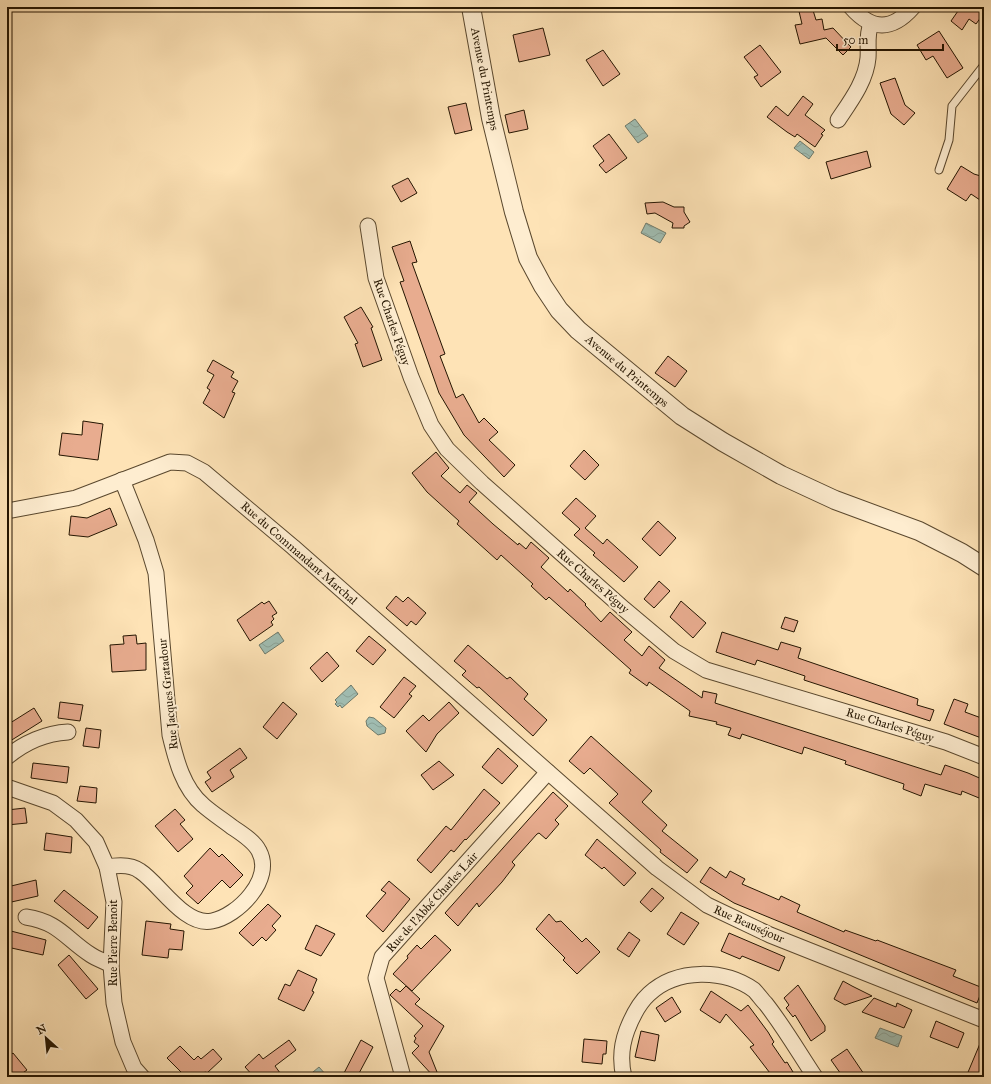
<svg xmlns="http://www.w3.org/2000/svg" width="991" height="1084" font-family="'IM FELL Great Primer',serif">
<defs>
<pattern id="water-waves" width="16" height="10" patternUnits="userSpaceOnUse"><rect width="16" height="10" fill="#a0bdb2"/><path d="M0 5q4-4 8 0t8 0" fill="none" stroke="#8aa297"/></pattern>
</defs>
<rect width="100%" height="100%" fill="#fee3b6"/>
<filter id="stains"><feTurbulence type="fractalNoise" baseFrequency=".005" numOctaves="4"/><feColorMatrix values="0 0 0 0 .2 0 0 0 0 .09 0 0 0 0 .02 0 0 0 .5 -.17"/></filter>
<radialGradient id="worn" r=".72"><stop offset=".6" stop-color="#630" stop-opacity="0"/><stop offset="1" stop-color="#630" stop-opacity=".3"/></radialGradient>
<g fill="url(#water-waves)" stroke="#6e7a6b">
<path d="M635,119L648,136L638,143L625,126Z"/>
<path d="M800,141L814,152L809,159L794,148Z"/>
<path d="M646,223L666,233L660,243L641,233Z"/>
<path d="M278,632L284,641L265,654L259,645Z"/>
<path d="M351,685L358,694L342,708L340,705L338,707L335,704L337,702L335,700Z"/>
<path d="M369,717L374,718L386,728L385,733L378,735L367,726L366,721Z"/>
<path d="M880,1028L902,1036L898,1047L875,1038Z"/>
<path d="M319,1067L327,1076L326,1077H307Z"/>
</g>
<g fill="#e8ac8f" stroke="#241501">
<path d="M798,7H812L816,20L822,19L824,30L833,28L851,47L843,55L826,38L800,44L795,25L802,24Z"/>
<path d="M953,7H984V13L976,24L969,19L962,30L951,21L958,11Z"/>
<path d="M543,28L550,55L519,62L513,35Z"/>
<path d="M939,31L963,68L947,78L933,56L926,60L917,45Z"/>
<path d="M760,45L781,72L761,87L754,77L758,75L744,57Z"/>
<path d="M603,50L620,74L603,86L586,60Z"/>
<path d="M895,78L905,105L915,113L904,125L891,114L880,83Z"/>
<path d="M803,96L813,104L805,115L825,130L821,134L823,135L815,147L797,134L795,137L787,132L767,117L776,106L788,116Z"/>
<path d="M466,103L472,130L455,134L448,107Z"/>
<path d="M524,110L528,129L509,133L505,115Z"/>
<path d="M609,134L627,158L606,173L599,165L604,161L593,146Z"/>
<path d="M867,151L871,167L831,179L826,162Z"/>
<path d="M961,166L974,174L984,177V196L981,195L980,200L971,194L966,201L947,189Z"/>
<path d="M408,178L417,193L401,202L392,186Z"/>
<path d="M663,202L674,207H684V212L690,222L684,226V228H672L673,223L655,213L647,214L645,203Z"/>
<path d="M410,241L417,262L412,263L445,354L440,356L456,398L463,394L479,423L484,418L498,432L489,440L515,465L504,477L464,435L439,393L400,282L404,281L392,247Z"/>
<path d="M361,307L373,327L371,328L382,360L363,367L355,344L358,343L344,317Z"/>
<path d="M668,356L687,371L675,387L655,373Z"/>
<path d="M213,360L234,372L231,377L238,381L232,392L235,393L224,418L203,403L210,390L207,388L214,375L207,371Z"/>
<path d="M83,421L103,424L98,460L59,455L62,433L82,435Z"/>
<path d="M584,450L599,465L585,480L570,466Z"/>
<path d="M436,452L449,468L441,476L460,493L467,485L477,493L469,502L493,524L518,545L519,543L526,549L531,542L549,558L541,567L568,592L570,589L586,604L585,605L601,622L610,612L632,632L624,640L642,656L649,646L665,660L659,668L702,698L703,691L717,694L715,703L941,775L945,765L968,773L984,780V800L962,791L961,795L925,784L921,796L903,789L904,784L845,764L846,761L804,747L802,754L742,734L740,739L728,735L731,728L716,724L717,722L689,716L690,711L649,682L647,686L629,673L631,670L549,597L546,600L531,586L533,584L501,555L497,560L457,524L459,521L427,492L412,473Z"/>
<path d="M576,498L596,516L585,528L603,544L607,539L638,567L624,582L593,555L595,553L574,535L580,529L562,513Z"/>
<path d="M110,508L117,525L88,537L69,535L71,516L87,518Z"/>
<path d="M658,521L676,538L660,556L642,539Z"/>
<path d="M659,581L670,591L654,608L644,599Z"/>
<path d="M396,596L403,602L408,597L426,613L416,625L411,621L407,626L386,608Z"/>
<path d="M269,601L277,613L272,616L274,619L271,622L273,625L250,641L237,620L262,602L264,604Z"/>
<path d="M681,601L706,623L693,638L670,617Z"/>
<path d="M785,617L798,621L794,632L781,628Z"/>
<path d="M722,632L778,650L781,642L801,648L798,658L918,699L917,705L934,710L930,721L804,680L805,676L757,660L755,665L716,652Z"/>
<path d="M136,635L137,644L146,643V670L112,672L110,645L124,644L123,636Z"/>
<path d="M369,636L386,650L373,665L356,651Z"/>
<path d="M468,645L507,679L510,677L528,694L524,699L547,720L533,736L479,687L477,688L462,675L466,671L454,661Z"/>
<path d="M327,652L339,666L322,682L310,668Z"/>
<path d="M404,677L416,686L409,694L412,696L394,718L380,707Z"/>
<path d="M954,699L968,704L965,712L984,719V739L944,724Z"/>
<path d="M60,702L83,705L80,721L58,718Z"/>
<path d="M283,702L297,714L277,739L263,727Z"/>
<path d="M449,702L459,713L437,734L426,752L406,731L423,715L429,721Z"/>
<path d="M34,708L42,721L7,743V725Z"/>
<path d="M86,728L101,730L99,748L83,746Z"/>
<path d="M591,736L652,791L642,802L667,825L662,831L698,860L687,873L660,852L661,850L609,803L618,794L590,768L584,774L569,761Z"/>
<path d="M240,748L247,758L230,770L234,777L212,792L205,782L211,778L207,772Z"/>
<path d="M498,748L518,766L502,784L482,767Z"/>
<path d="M439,761L454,775L433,790L421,775Z"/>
<path d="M33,763L69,767L67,783L31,778Z"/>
<path d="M80,786L97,788L96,803L77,801Z"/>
<path d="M484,789L500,803L466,840L465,839L454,852L451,850L431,873L417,860L446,826L451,830Z"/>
<path d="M553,792L568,806L555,820L559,824L546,839L539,833L537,834L512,862L515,865L502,882L479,907L477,903L458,926L445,913Z"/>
<path d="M25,808L27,823L7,825V810Z"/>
<path d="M175,809L185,820L180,824L193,839L178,852L155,826Z"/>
<path d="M46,833L72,837L71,853L44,850Z"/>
<path d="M597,839L636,873L624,886L604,867L602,869L585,855Z"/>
<path d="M210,848L219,857L222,854L243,875L230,888L222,880L198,904L186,893L193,886L184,876Z"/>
<path d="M710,867L726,878L730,871L745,879L742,884L779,900L781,896L800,905L797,912L844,932L845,930L876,941L877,940L956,970L953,976L983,988L977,1003L734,903L700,882Z"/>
<path d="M36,880L38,896L7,903V887Z"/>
<path d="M389,881L410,899L383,932L366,916L386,893L381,890Z"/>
<path d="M652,888L664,898L651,912L640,902Z"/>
<path d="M64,890L98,917L88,929L54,901Z"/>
<path d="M268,904L281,916L272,926L276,930L266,941L262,937L253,946L239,933Z"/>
<path d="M681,912L699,923L684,945L667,934Z"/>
<path d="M549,914L556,922L561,921L582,942L586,938L600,952L577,974L563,960L565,958L536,929Z"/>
<path d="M146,921L171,924L170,929L184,931L182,950L169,949L168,958L142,955Z"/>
<path d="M316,925L335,934L321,956L305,949Z"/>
<path d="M7,930L46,940L43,955L7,947Z"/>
<path d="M629,932L640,940L629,957L617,949Z"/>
<path d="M729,933L785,957L779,971L742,956L740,959L721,951Z"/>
<path d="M435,935L451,950L412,991L393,974L408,958L407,956L417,945L421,949Z"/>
<path d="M69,955L98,989L86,999L58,965Z"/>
<path d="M298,970L317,979L312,991L314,992L304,1011L278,999L285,984L290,986Z"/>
<path d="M843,981L852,986L872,996L845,1005L834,999Z"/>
<path d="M798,985L825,1026V1031L811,1041L795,1015L793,1017L786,1008L789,1005L784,998Z"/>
<path d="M406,986L420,999L415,1004L444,1026L429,1052L439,1077H434L412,1053L419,1046L414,1042L416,1038L414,1036L423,1026L390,995L396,989L400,992Z"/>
<path d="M711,991L741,1011L748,1005L768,1032L774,1042L772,1044L785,1063L787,1062L796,1077H773L750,1047L754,1045L726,1014L720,1023L700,1010Z"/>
<path d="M672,997L681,1012L665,1022L656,1008Z"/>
<path d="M874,998L896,1007L897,1003L912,1010L904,1028L862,1012Z"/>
<path d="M936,1021L964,1033L958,1048L930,1037Z"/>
<path d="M641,1031L659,1035L655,1061L635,1057Z"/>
<path d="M984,1035V1077H966L984,1034Z"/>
<path d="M584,1039L607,1041L606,1054H603L602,1064L582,1062Z"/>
<path d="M289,1040L296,1050L275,1066L283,1077H254L245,1067L259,1054L263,1059Z"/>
<path d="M361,1040L373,1047L357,1077H342Z"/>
<path d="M180,1046L194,1060L198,1056L201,1059L213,1049L222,1059L207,1073L205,1072L199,1077H186L167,1058Z"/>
<path d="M847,1049L866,1077H843L831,1060Z"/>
<path d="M13,1053L27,1070L17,1077H11L7,1072V1058Z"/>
</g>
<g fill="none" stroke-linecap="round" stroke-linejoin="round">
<defs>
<path id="service" d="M939,170L949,140L952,106L984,65"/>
<g id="minor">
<path d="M851,7C872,31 892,31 913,7"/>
<path d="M838,120C850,102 866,81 868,58C869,46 866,36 871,24"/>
<path d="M368,226L376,278L411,377L431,425L447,449L482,483L624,609L674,651L706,670L946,742L984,757"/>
<path d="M7,511L76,498L170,462L187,463L204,472L293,547L657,868L707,905L770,935L984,1020"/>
<path d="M7,757C24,743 46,733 68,732"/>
<path d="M7,787L53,803L76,820L96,842L107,867L114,902L111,965L114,1003L123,1042L134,1068L142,1077"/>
<path d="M107,867C118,865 131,864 140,871C159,883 185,927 212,921C238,916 274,879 259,851C254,841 241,833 232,827C223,820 212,813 203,805C183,788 176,760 170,735L156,573L146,540L122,480"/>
<path d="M26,917C59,922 66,939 91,955C97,959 104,961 111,965"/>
<path d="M403,1077L376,978L382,957L548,772"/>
<path d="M624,1077C620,1061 621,1046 627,1030C632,1017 639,1003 649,994C677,968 724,969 754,990C758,994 762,1000 766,1004C784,1027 799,1053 815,1077"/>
</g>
<path id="tertiary" d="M471,7L491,118L514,212L528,258L543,286L559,310L578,330L682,416L723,442L781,475L835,500L919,531L962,553L984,567"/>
</defs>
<use href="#service" stroke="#5a482e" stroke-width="9"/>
<use href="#minor" stroke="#5a482e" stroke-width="17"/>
<use href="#tertiary" stroke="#5a482e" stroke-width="20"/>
<use href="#service" stroke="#feedd0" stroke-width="7"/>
<use href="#minor" stroke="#feedd0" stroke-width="15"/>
<use href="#tertiary" stroke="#feedd0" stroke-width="18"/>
</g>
<g text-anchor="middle" stroke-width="4" stroke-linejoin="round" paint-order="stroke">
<g font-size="12" fill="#241501" stroke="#feedd0">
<text transform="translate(485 79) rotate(79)" y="4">Avenue du Printemps</text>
<text transform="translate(392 322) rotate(71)" y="4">Rue Charles Péguy</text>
<text transform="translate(627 371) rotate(40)" y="4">Avenue du Printemps</text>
<text transform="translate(299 553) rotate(41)" y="4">Rue du Commandant Marchal</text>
<text transform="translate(593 581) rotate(41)" y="4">Rue Charles Péguy</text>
<text transform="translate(168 694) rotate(-96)" y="4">Rue Jacques Gratadour</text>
<text transform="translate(890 725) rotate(17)" y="4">Rue Charles Péguy</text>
<text transform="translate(432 902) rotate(-48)" y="4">Rue de l'Abbé Charles Lair</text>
<text transform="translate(749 924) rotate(24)" y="4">Rue Beauséjour</text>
<text transform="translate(113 943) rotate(-90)" y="4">Rue Pierre Benoit</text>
</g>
</g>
<rect width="991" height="1084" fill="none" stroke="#fee3b6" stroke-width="24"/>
<rect x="8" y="8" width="975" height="1068" fill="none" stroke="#241501" stroke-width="2"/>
<rect x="12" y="12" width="967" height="1060" fill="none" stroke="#241501"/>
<g transform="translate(46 1038) rotate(333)" stroke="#feedd0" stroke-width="3" paint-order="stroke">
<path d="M0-3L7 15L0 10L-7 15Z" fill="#241501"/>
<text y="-6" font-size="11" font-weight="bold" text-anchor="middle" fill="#241501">N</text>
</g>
<path d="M837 44v6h106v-6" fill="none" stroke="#241501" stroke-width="2"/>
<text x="843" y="44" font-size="12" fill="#241501" stroke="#feedd0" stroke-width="3" paint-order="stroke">50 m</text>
<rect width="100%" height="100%" filter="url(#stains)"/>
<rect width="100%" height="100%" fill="url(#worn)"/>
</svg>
